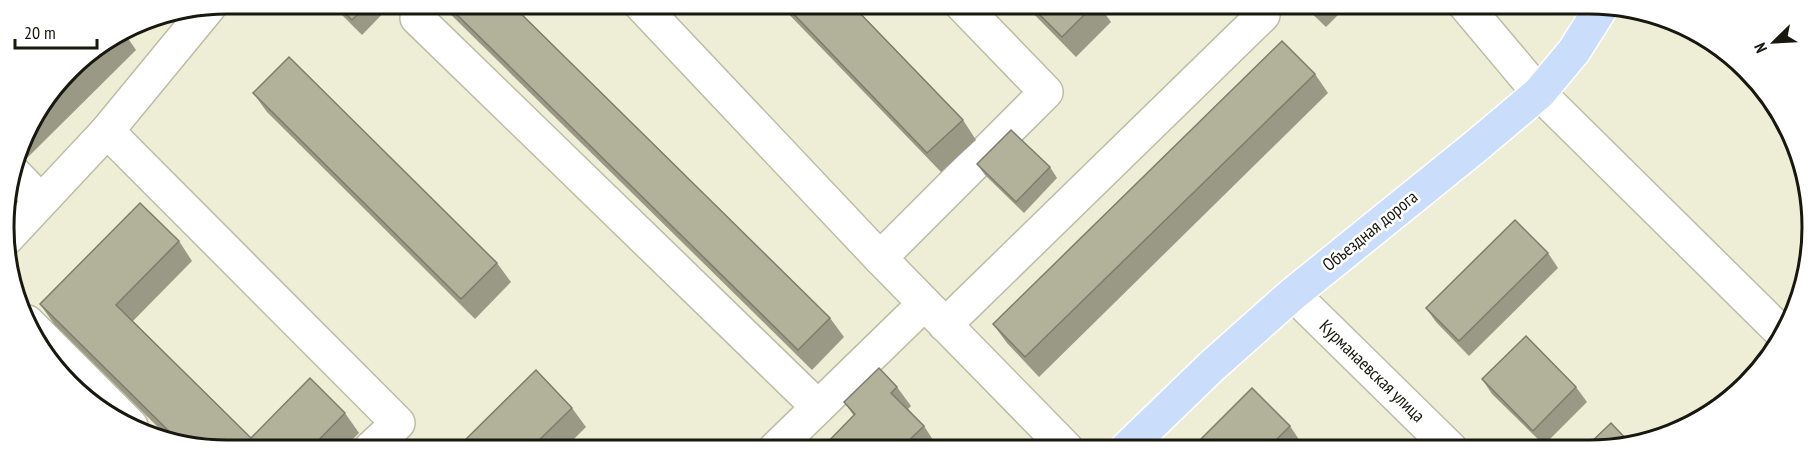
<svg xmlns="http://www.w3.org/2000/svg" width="1816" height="454" font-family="'PT Sans Narrow',sans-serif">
<rect width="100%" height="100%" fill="#eeeed6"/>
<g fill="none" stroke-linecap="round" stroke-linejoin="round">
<defs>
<g id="minor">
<path d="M640,4L880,258L1067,449"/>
<path d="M1465,5L1539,93L1784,335"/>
<path d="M417,18L818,407"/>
<path d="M107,131L398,423L370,449"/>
<path d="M14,173L41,201"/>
<path d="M7,238L107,131L209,7"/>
<path d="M880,258L1046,92L961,4"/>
<path d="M1293,294L1451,449"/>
<path d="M27,322L131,426"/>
<path d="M945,325L1263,15L1253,4"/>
<path d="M775,449L924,304"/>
</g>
<path id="major" d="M1126,449L1212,366L1293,294L1475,147L1539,93L1574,51L1603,5"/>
</defs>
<use href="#minor" stroke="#bdbda6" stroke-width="36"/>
<use href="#major" stroke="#fff" stroke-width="36"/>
<use href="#minor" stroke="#fff" stroke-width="33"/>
<use href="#major" stroke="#caddfb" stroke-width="33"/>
</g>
<g fill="#999985">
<path d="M330,3H393L362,35Z"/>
<path d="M439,3H510L830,318L844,337L812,370Z"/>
<path d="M779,4H851L963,120L976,140L941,172Z"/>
<path d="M1024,4H1098L1111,22L1076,57Z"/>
<path d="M1303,5H1348L1326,27Z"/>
<path d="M123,31L136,50L24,161L19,155L26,128L79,59Z"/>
<path d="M1315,74L1328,93L1039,377L1007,343L993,324Z"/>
<path d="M253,93L497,263L511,282L475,319L267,112Z"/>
<path d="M977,164L1050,167L1057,178L1024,213L985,175Z"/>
<path d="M179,241L192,261L133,321L251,438L345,413L359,433L343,449H197L172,441L54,324L40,304Z"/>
<path d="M1548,253L1558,268L1469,356L1436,322L1426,308Z"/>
<path d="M1482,379L1576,387L1587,402L1544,445L1492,394Z"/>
<path d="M897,387L911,406L908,409L924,426L937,446L934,449H821L854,416L844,402Z"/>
<path d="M572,408L586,427L564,449H456Z"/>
<path d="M1290,426L1300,441L1291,449H1191Z"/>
</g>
<g fill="#b2b29b" stroke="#7d7d6c" stroke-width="1.5">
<path d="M335,3H369L352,20Z"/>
<path d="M445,3H510L830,318L798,350Z"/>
<path d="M784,4H851L963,120L927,153Z"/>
<path d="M1029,4H1095L1062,37Z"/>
<path d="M119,34L32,120L79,59Z"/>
<path d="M1282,41L1315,74L1025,357L993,324Z"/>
<path d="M289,57L497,263L461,299L253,93Z"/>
<path d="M1011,130L1050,167L1016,202L977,164Z"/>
<path d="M140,203L179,241L116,305L251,438L310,378L345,413L310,449H197L182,444L40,304Z"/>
<path d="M1515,220L1548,253L1459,341L1426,308Z"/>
<path d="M1526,336L1576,387L1533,431L1482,379Z"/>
<path d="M879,368L897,387L891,393L924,426L900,449H821L855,414L844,402Z"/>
<path d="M536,370L572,408L530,449H456Z"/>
<path d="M1252,388L1290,426L1267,449H1191Z"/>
<path d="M1611,423L1632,445L1618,449H1584Z"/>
</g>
<g text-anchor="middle" stroke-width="5" stroke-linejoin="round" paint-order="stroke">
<g font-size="18" fill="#18180f" stroke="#fff">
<text transform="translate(1370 231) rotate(-39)" y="6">Объездная дорога</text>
<text transform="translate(1372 371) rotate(44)" y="6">Курманаевская улица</text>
</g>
</g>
<path d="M0 0H1816V454H0ZM227 14H1589A213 213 0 0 1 1802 227V227A213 213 0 0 1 1589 440H227A213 213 0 0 1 14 227V227A213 213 0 0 1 227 14Z" fill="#fff" fill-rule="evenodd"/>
<path fill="none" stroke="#18180f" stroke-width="3" d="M227 14H1589A213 213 0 0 1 1802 227V227A213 213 0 0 1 1589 440H227A213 213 0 0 1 14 227V227A213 213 0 0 1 227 14Z"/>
<g transform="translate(1774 42) rotate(246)" stroke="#ffffff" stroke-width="4.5" paint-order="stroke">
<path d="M0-4.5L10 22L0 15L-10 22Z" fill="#18180f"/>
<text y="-9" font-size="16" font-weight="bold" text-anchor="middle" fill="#18180f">N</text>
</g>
<path d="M15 39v9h82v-9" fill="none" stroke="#18180f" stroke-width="3"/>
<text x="24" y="39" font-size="18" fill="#18180f" stroke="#ffffff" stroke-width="4.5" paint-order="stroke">20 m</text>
</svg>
